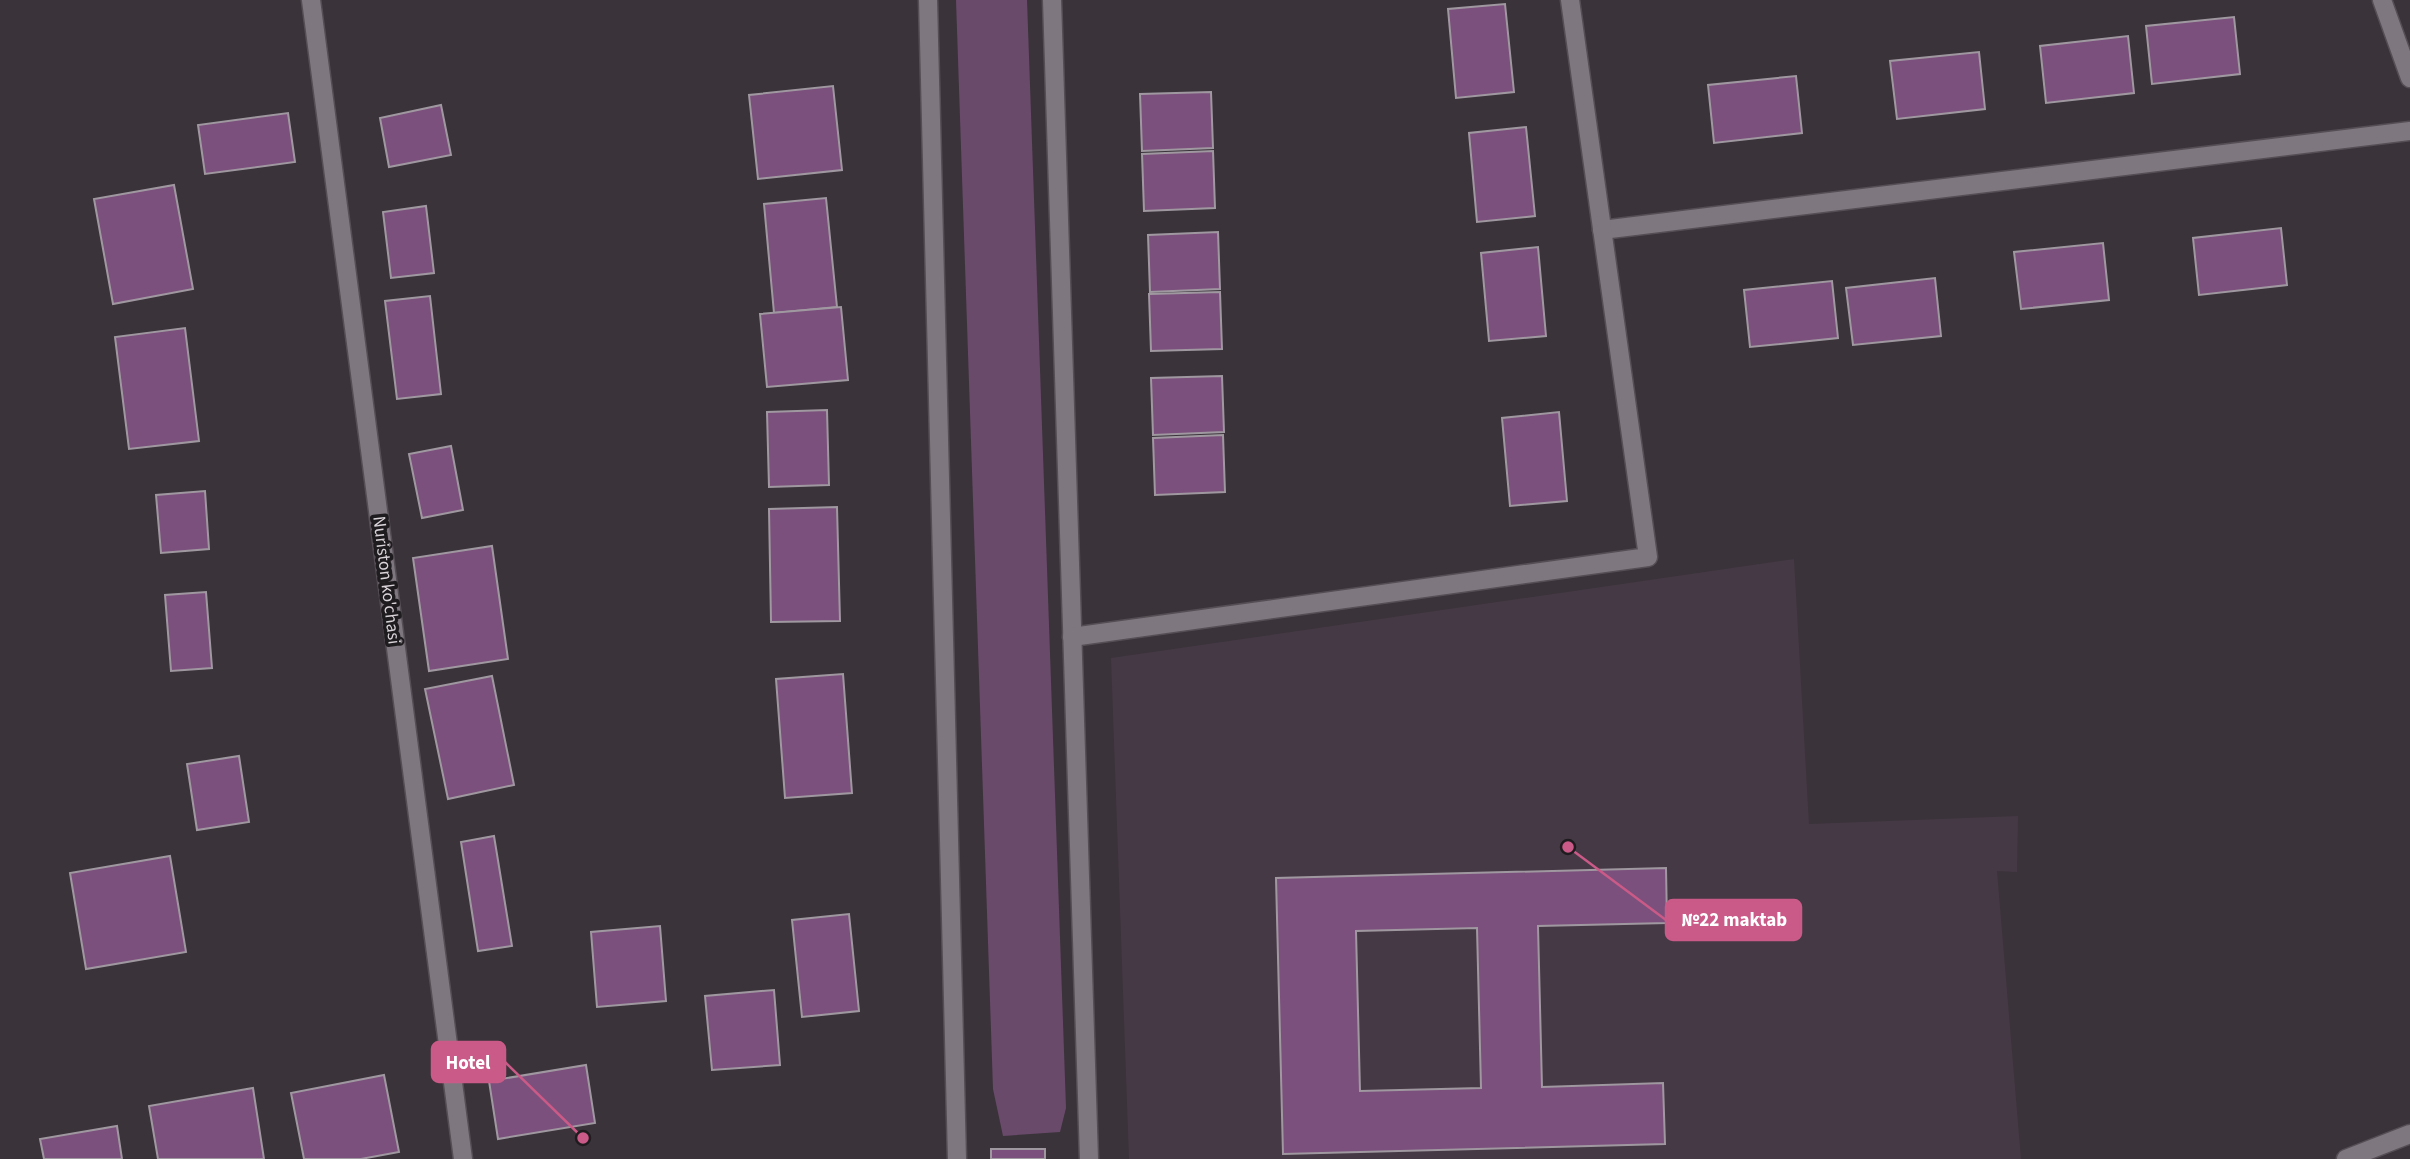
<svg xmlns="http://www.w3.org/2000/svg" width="2410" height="1159" font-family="'Source Sans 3',sans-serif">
<rect width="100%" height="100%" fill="#3a333a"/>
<path fill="#453945" d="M1794,559L1809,824L2018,816L2017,872L1997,871L2021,1159H1129L1111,658Z"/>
<path fill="#694a6a" d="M956,0H1027L1066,1108L1060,1132L1003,1136L993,1089Z"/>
<g fill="#7b507c" stroke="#a098a0" stroke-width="2" fill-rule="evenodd">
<path d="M1505,4L1514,92L1456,98L1448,9Z"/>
<path d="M2234,17L2240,74L2152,84L2146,26Z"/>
<path d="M2128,36L2134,93L2046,103L2040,46Z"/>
<path d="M1979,52L1985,109L1897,119L1890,61Z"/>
<path d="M1796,76L1802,133L1714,143L1708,85Z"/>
<path d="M833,86L842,170L758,179L749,95Z"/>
<path d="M1211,92L1213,148L1142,151L1140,94Z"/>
<path d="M441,105L451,155L389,167L380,118Z"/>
<path d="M288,113L295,162L205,174L198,125Z"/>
<path d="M1526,127L1535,216L1477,222L1469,133Z"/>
<path d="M1213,151L1215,208L1144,211L1142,154Z"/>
<path d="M174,185L193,289L113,304L94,199Z"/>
<path d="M826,198L837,307L774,313L764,204Z"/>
<path d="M426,206L434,273L391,278L383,212Z"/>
<path d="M2281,228L2287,285L2199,295L2193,238Z"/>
<path d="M1218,232L1220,289L1150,292L1148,235Z"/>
<path d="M2103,243L2109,300L2021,309L2014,252Z"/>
<path d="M1538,247L1546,336L1489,341L1481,253Z"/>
<path d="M1935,278L1941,336L1853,345L1846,288Z"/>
<path d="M1832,281L1838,338L1750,347L1744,290Z"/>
<path d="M1220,292L1222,349L1151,351L1149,294Z"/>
<path d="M430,296L441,394L397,399L385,301Z"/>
<path d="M841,307L848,380L767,387L760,314Z"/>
<path d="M185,328L199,441L129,449L115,337Z"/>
<path d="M1222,376L1224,432L1153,435L1151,378Z"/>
<path d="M827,410L829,485L769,487L767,412Z"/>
<path d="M1559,412L1567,501L1510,506L1502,418Z"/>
<path d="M1223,435L1225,492L1155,495L1153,438Z"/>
<path d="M451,446L463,510L422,518L409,454Z"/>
<path d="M205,491L209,549L161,553L156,495Z"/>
<path d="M837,507L840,621L771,622L769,509Z"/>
<path d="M492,546L508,659L429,671L413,558Z"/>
<path d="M206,592L212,668L171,671L165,595Z"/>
<path d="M843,674L852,793L785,798L776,679Z"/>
<path d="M492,676L514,785L448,799L425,689Z"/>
<path d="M239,756L249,822L197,830L187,764Z"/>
<path d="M494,836L512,946L478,951L461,842Z"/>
<path d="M170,856L186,952L86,969L70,873Z"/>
<path d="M1666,868L1667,923L1538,926L1542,1087L1663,1083L1665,1144L1283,1154L1276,878ZM1477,928L1481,1088L1360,1091L1356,931Z"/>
<path d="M849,914L859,1011L802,1017L792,920Z"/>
<path d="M660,926L666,1001L597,1007L591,932Z"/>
<path d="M774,990L780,1065L712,1070L705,996Z"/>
<path d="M586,1065L595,1123L498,1139L489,1081Z"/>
<path d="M384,1075L399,1152L361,1159H304L291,1093Z"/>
<path d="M253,1088L264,1159H158L149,1106Z"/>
<path d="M117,1126L122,1159H44L40,1139Z"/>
<rect x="991" y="1149" width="54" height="10"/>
</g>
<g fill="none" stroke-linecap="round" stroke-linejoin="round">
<defs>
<g id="minor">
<path d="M311,0L463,1159"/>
<path d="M928,0L957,1159"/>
<path d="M1052,0L1089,1159"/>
<path d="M2382,0L2410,78"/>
<path d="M1602,230L2410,131"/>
<path d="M1072,637L1648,557L1570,0"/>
<path d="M2346,1159L2410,1134"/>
</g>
</defs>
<use href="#minor" stroke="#554f55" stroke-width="21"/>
<use href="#minor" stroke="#7f777f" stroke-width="18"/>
</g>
<g text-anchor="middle" stroke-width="7" stroke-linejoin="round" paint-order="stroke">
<g font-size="18" fill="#d9d4d9" stroke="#1f1c1f">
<text transform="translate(387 580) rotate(83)" y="6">Nuriston ko'chasi</text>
</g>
</g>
<path fill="none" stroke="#ca5a87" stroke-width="2.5" d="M1568 847L1666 920M583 1138L505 1062"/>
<g fill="#ca5a87" stroke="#1f1c1f" stroke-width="2.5">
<circle cx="1568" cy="847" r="7"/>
<circle cx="583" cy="1138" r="7"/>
</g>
<g fill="#ca5a87" stroke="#ca5a87" stroke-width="2.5">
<rect x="1666" y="900" width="135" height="40" rx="7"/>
<rect x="432" y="1042" width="73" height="40" rx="7"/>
</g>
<g font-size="19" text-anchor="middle" font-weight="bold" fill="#fff">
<text x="1734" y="926">№22 maktab</text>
<text x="468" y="1069">Hotel</text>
</g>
</svg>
